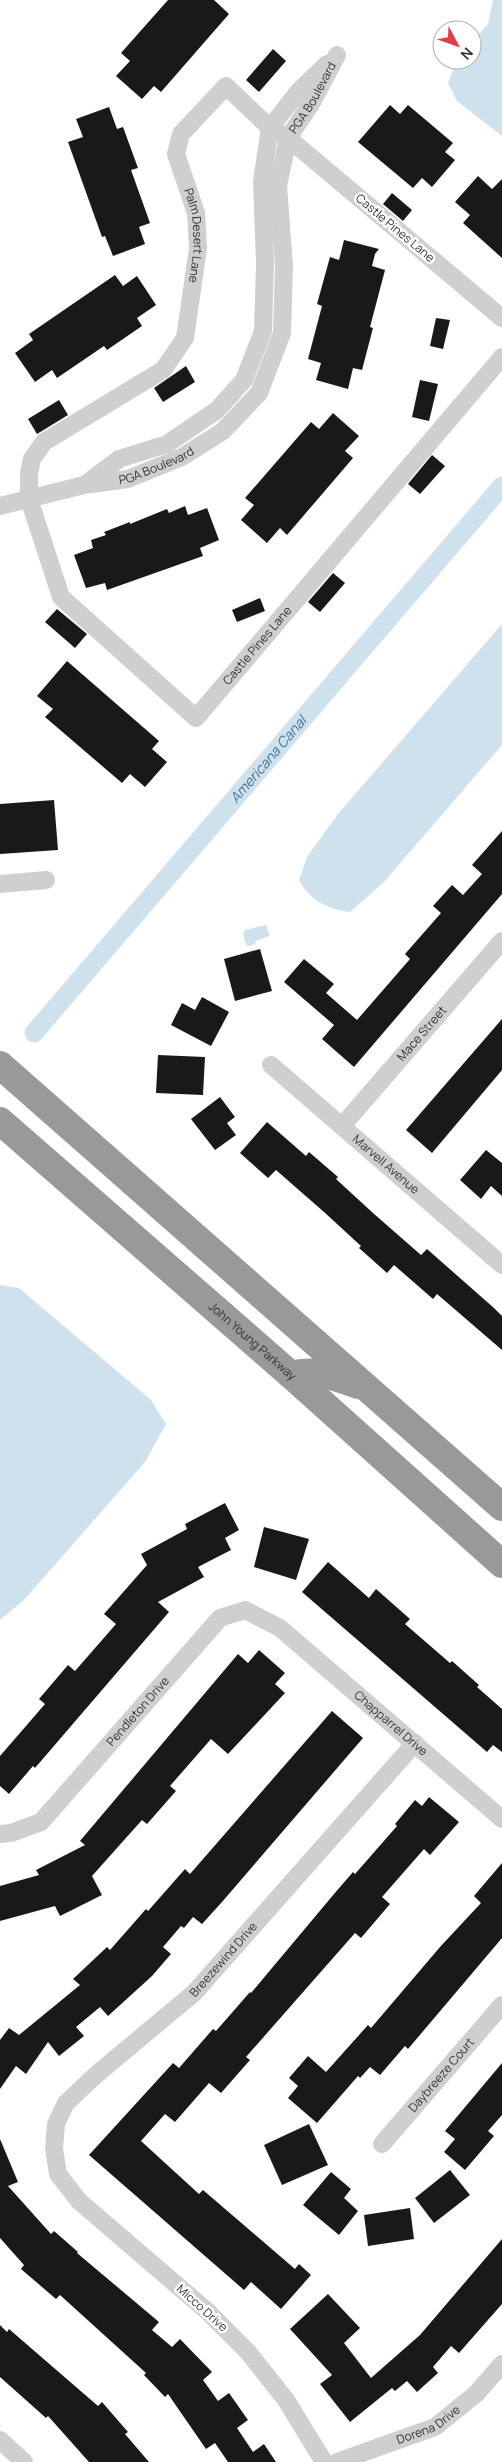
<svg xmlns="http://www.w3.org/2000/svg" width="502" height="2462" font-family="Manrope,sans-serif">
<rect width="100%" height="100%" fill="#fff"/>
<g fill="#cfe1ed">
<path d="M493,0H502V136L457,101L448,83L457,60H472V42L488,24Z"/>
<path d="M502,624V745L383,883L350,912C328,909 310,901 299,880L307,857L338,814Z"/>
<path d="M266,925L270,936L256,941L255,944L249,946L246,945L243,934L245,930Z"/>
<path d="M0,1285L19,1288L151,1400L166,1424L145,1462L24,1600L0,1620Z"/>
</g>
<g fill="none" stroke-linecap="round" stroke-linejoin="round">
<path stroke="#cfe1ed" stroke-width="19" id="s1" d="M34,1033L502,486"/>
</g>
<g fill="#191919">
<path d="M168,0H214L229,14L161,92L154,86L142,99L116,76L130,61L121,53Z"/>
<path d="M273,49L286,61L259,92L246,80Z"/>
<path d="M390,105L400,114L408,105L453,143L445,152L455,160L432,187L422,178L413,188L358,142Z"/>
<path d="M109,107L117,129L123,127L138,168L131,170L150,223L139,227L145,244L113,256L105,236L102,237L68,142L83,137L76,119Z"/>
<path d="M478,176L492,189L502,179V258L463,223L470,215L455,202Z"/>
<path d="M392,193L412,210L403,221L383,204Z"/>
<path d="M344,240L379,249L375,254L372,266L385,270L370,327L373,328L362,370L353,368L348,389L316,380L321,363L308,359L322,306L317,304L330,257L339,260Z"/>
<path d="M115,275L123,286L137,276L156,305L137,318L142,326L107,350L104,346L57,378L52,370L35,382L15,353L33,340L29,334Z"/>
<path d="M436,318L450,320L443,349L430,346Z"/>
<path d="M186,366L195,382L163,402L154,388Z"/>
<path d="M420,380L438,384L429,421L412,417Z"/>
<path d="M59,400L68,415L37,434L28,419Z"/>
<path d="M333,413L359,436L345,451L353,458L287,535L280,528L267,543L241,520L254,505L245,498L311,422L319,429Z"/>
<path d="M432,455L445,466L420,494L408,484Z"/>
<path d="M185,506L188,515L207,508L219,540L200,548L203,556L107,590L105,583L86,588L74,555L93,548L91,540L106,535L104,532L130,522V524L167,509L169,513Z"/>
<path d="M333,573L345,583L320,612L308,602Z"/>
<path d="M260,598L265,611L237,622L232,610Z"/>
<path d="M57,609L87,634L75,648L45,622Z"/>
<path d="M67,661L159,741L152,749L167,762L145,787L130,774L122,783L45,717L53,709L37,696Z"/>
<path d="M54,800L58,850L0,854V804Z"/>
<path d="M502,831V894L354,1067L322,1039L334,1025L284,982L304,959L334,984L326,993L357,1020L410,959L405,954L441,913L433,906L452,885L463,895L482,874L472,865Z"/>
<path d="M260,949L272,991L235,1001L224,959Z"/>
<path d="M202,997L229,1012L211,1046L171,1025L182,1003L195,1010Z"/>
<path d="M502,1019V1070L432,1153L406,1130Z"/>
<path d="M158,1055L205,1057L203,1095L156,1093Z"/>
<path d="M220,1097L235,1117L227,1123L236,1135L215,1150L191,1119Z"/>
<path d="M267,1122L306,1156L309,1152L338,1177L336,1179L373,1213L421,1255L427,1249L494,1308L502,1316V1350L437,1294L433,1299L394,1265L387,1273L359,1248L361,1246L324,1212L276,1170L268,1178L240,1153Z"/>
<path d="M486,1150L502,1163V1196L491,1186L481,1199L460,1180Z"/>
<path d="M225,1503L239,1530L225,1538L231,1550L198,1567L204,1577L158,1602L169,1612L35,1768L33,1766L9,1794L0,1786V1756L45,1704L39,1699L68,1665L75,1671L116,1624L104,1614L147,1565L141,1554L187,1529L185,1524Z"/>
<path d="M264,1527L309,1539L296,1580L254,1567Z"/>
<path d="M328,1562L369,1598L376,1589L410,1619L405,1624L450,1663L452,1661L479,1685L477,1687L502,1709V1752L493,1745L487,1752L302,1592Z"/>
<path d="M259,1650L285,1673L275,1684L285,1693L228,1754L211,1739L170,1786L176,1791L147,1824L142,1820L92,1876L102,1895L60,1916L55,1906L0,1921V1886L39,1875L36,1870L85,1845L80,1841L238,1654L248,1663Z"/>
<path d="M332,1711L363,1738L222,1902L202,1924L193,1917L184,1928L181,1926L163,1947L171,1954L152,1976L108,2016L100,2007L76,2027L84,2036L59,2056L48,2042L26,2074L16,2066L0,2089V2040L9,2028L19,2035L80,1985L73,1979L107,1947L110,1950L146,1909L148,1911L185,1869L190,1874Z"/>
<path d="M429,1797L459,1822L430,1855L424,1849L382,1897L390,1904L361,1938L355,1933L246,2057L250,2060L221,2093L209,2083L175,2122L165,2114L141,2141L199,2194L203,2190L295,2269L299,2264L311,2275L281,2309L251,2282L244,2290L89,2155L173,2063L179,2068L213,2029L216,2031L250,1992L251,1993L334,1894L353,1872L355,1874L397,1826L395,1824L415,1800L422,1806Z"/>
<path d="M502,1863V1938L408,2049L405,2046L380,2075L370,2067L360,2078L358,2076L317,2123L288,2098L298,2086L289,2078L308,2056L326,2072L368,2025L371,2028L440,1947L481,1903L474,1896Z"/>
<path d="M502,2063V2115L488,2131L494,2136L465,2170L444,2152L455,2139L445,2131Z"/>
<path d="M309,2124L328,2165L282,2185L264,2145Z"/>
<path d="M0,2139L18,2182L8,2186L51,2234L54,2231L78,2252L77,2253L159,2322L152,2330L172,2347L180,2339L212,2372L203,2380L218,2401L229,2393L248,2420L237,2428L253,2452L264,2444L276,2462H228L215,2443L206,2449L168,2394L165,2397L144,2375L146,2373L60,2295L56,2299L21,2269L24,2265L0,2238Z"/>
<path d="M450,2170L470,2195L434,2223L415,2198Z"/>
<path d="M331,2172L351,2189L344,2198L358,2211L339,2235L303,2205Z"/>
<path d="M410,2208L414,2239L368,2246L364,2215Z"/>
<path d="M502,2239V2304L459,2353L451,2346L433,2367L438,2373L417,2392L407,2381L395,2391L392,2388L350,2422L320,2384L332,2375L290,2329L328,2294L360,2328L344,2343L371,2378L420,2335Z"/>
<path d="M0,2325L7,2332L9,2329L98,2406L102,2402L128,2432L125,2434L149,2462H89L48,2416L46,2418L0,2377Z"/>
</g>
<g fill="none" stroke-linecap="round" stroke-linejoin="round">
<g stroke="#cfcfcf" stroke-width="18">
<path id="s2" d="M502,318L288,138L270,128L226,86L181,134L176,154L196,213L198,248L185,338L163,370L44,442L32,459L29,473V499L61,597L196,718L502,357"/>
<path d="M86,484L119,459L167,444L217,410L244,380L263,331L265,264L262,181L270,128L298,92L327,64"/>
<path id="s3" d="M0,506L84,485L128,479L182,457L223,431L259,393L282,333L284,265L278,186L288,138L311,104L337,55"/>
<path d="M0,884L46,880"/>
<path id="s4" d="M271,1065L502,1265"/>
<path id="s5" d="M342,1126L502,941"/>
<path id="s6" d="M0,1834L11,1833L41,1822L220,1618L245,1610L280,1628L502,1819"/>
<path id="s7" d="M382,2144L502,2005"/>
<path d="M0,2440L24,2462"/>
<path id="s8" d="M324,2462L286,2400L248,2352L207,2311L79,2201L58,2174L54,2148L56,2124L66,2103L97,2074L194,1993L415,1743"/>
<path id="s9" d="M337,2462L435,2427L477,2393L502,2364"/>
</g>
<g stroke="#999" stroke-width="28">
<path d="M0,1065L502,1507"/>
<path id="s10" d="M0,1121L291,1375L502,1564"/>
<path d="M291,1375C316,1368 335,1377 358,1385"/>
</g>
</g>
<g text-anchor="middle" stroke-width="5" stroke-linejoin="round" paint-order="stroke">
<g font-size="12" fill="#323232" stroke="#fff">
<text dy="4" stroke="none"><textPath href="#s3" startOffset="598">PGA Boulevard</textPath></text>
<text transform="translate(395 228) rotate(40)" y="4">Castle Pines Lane</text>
<text dy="4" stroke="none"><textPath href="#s2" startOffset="532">Palm Desert Lane</textPath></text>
<text dy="4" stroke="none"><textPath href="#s3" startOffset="162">PGA Boulevard</textPath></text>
<text dy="4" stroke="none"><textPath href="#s2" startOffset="1254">Castle Pines Lane</textPath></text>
<text dy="4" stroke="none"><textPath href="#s5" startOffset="122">Mace Street</textPath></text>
<text dy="4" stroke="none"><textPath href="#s4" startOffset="152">Marvell Avenue</textPath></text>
<text dy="4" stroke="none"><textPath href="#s10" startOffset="335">John Young Parkway</textPath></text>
<text dy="4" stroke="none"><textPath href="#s6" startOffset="190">Pendleton Drive</textPath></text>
<text dy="4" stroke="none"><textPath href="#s6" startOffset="526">Chapparrel Drive</textPath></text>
<text dy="4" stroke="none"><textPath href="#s8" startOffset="682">Breezewind Drive</textPath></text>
<text dy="4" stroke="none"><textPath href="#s7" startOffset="91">Daybreeze Court</textPath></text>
<text transform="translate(202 2308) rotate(42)" y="4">Micco Drive</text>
<text dy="4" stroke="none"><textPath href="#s9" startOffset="99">Dorena Drive</textPath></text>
</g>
<g font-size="14" font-style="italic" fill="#417494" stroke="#fff">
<text dy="5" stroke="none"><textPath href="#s1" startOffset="360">Americana Canal</textPath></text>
</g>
</g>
<g transform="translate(457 45) rotate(131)"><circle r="24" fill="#ffffff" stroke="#adadad"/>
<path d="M0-4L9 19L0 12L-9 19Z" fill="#e23c48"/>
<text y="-8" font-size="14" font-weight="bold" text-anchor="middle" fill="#323232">N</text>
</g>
</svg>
